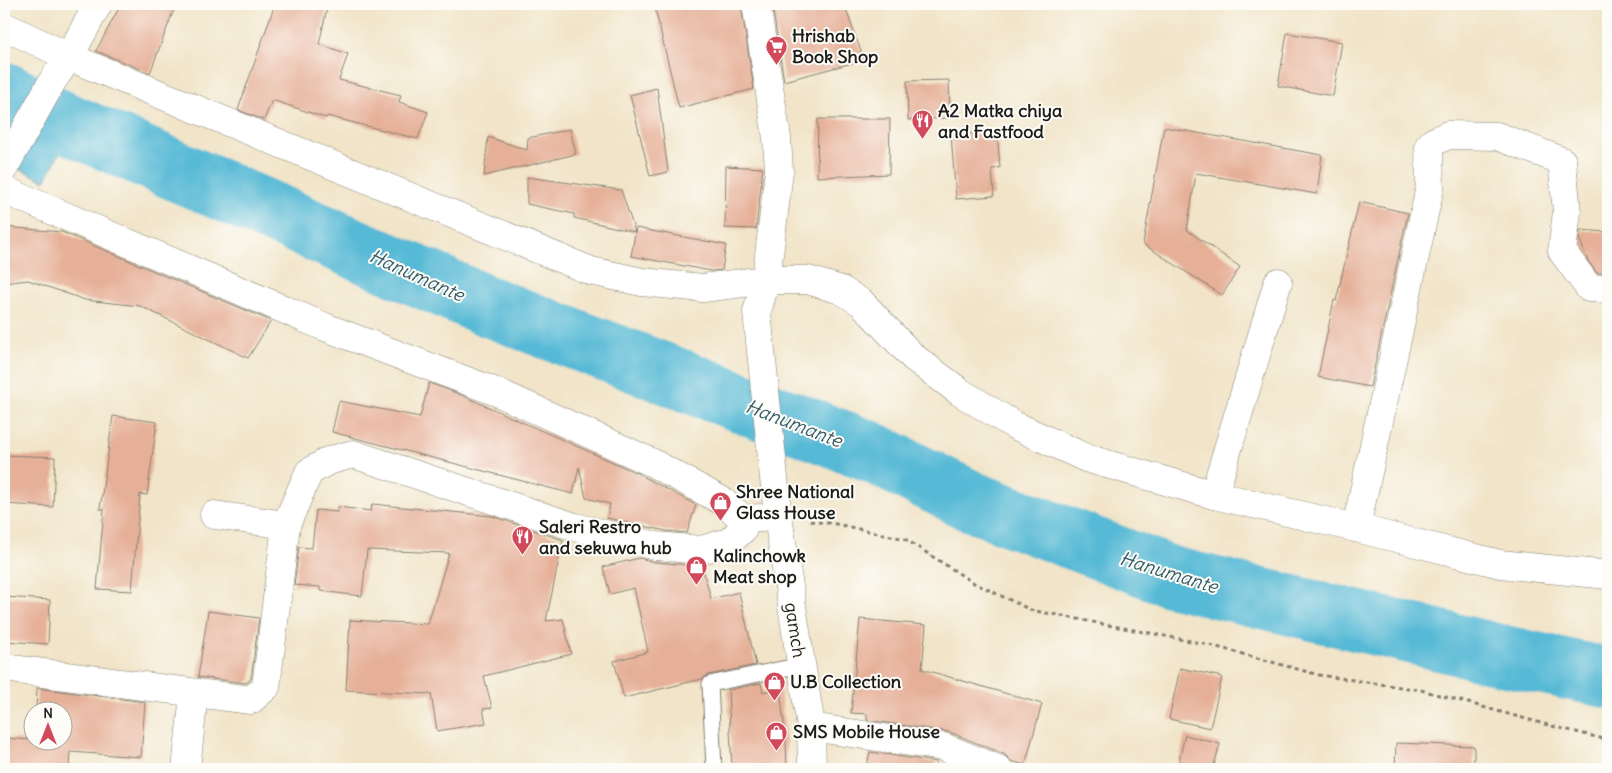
<svg xmlns="http://www.w3.org/2000/svg" width="1612" height="773" font-family="Delius,sans-serif">
<rect width="100%" height="100%" fill="#fdfcf7"/>
<filter id="ink" filterUnits="userSpaceOnUse"><feTurbulence type="fractalNoise" baseFrequency=".02" numOctaves="2"/><feDisplacementMap in="SourceGraphic" scale="10" xChannelSelector="R" yChannelSelector="G"/><feConvolveMatrix kernelMatrix="1 2 1 2 8 2 1 2 1" color-interpolation-filters="sRGB"/></filter>
<filter id="wash" filterUnits="userSpaceOnUse"><feTurbulence type="fractalNoise" baseFrequency=".0096" numOctaves="4" result="noise"/><feDisplacementMap in="SourceGraphic" scale="20" xChannelSelector="R" yChannelSelector="G"/><feGaussianBlur stdDeviation="1.12" result="paint"/><feColorMatrix in="noise" values="0 0 0 0 0 0 0 0 0 0 0 0 0 0 0 0 0 1.4 0 .05"/><feComposite in="paint" operator="in"/></filter>
<g filter="url(#wash)">
<rect width="100%" height="100%" fill="#f1e4c8"/>
<path fill="#57b9d5" stroke="#3a6a78" d="M4,70L85,105L45,181L4,162Z"/>
<g fill="none" stroke-linecap="round" stroke-linejoin="round">
<path stroke="#57b9d5" stroke-width="61" d="M4,92L60,120L482,304L867,450L971,501L1172,577L1510,657L1608,678"/>
</g>
<g id="blocks">
<g fill="#e6b098">
<path d="M121,4H176L150,73L96,51Z"/>
<path d="M275,4H328L319,44L348,54L339,80L401,95L399,102L428,112L418,139L327,116L326,118L272,100L264,120L238,110Z"/>
<path d="M654,4H741L754,89L679,108Z"/>
<path d="M772,4H844L864,60L784,81Z"/>
<path d="M1287,33L1342,42L1333,96L1278,86Z"/>
<path d="M949,80L950,118L908,120L907,81Z"/>
<path d="M657,88L668,172L650,176L630,95Z"/>
<path d="M818,119H890L889,174L817,177Z"/>
<path d="M1164,127L1322,155L1317,194L1196,173L1187,230L1240,267L1222,295L1143,244Z"/>
<path d="M570,129L576,154L484,176L488,137L527,150L528,138Z"/>
<path d="M997,131L1000,168L992,169L994,196L956,199L951,135Z"/>
<path d="M726,166L763,168L756,229L725,228Z"/>
<path d="M527,177L621,190L635,232L574,218V214L527,204Z"/>
<path d="M1359,202L1408,213L1370,387L1318,377L1334,300L1336,301Z"/>
<path d="M4,227L62,232L271,321L248,358L140,306L85,300L28,280L4,283Z"/>
<path d="M636,228L726,245L722,270L711,271L631,256Z"/>
<path d="M1580,230L1608,232V273H1597L1588,261L1579,238Z"/>
<path d="M429,383L459,394L637,473L696,505L687,533L666,531L607,518L610,504L586,498L579,467L573,494L332,432L339,401L420,417Z"/>
<path d="M113,416L157,422L147,495L140,494L132,591L97,589L104,509H100Z"/>
<path d="M4,455L55,457L53,507L4,504Z"/>
<path d="M372,504L492,516L563,540L546,621L563,619L571,654L484,676L492,708L483,709L486,723L437,731L431,694L346,690L350,620L428,624L449,553L367,550L362,596L320,591V587L294,585L299,547L312,548L316,510L337,512L338,507L371,511Z"/>
<path d="M639,558L654,562L702,566L711,599L739,592L756,665L708,675L702,679L624,698L614,661L648,652L634,588L610,594L603,567Z"/>
<path d="M4,597L50,600L48,644L4,641Z"/>
<path d="M208,611L259,618L251,679L246,683L198,677Z"/>
<path d="M860,619L926,625L922,669L1042,704L1025,765L1011,761L1004,754L949,732L867,720V714L851,713Z"/>
<path d="M1180,668L1222,677L1210,728L1169,719Z"/>
<path d="M761,683L763,692L780,688L786,742L787,769H732L728,690Z"/>
<path d="M37,688L145,702L141,757L70,752L69,769H4V738L32,740H62V710H36Z"/>
<path d="M1185,735L1220,744L1213,769H1177Z"/>
<path d="M1396,743L1474,746V769H1395Z"/>
<path d="M870,752L936,762L935,769H866Z"/>
</g>
</g>
</g>
<g filter="url(#ink)">
<use href="#blocks" fill-opacity="0" stroke="#868072" stroke-width="1"/>
<g fill="none" stroke-linecap="round" stroke-linejoin="round">
<defs>
<path id="service" d="M714,769L710,684L801,665"/>
<g id="minor">
<path d="M4,26L69,57L591,271L642,282L703,288L766,280H808L841,290L862,303L913,357L960,392L1014,425L1086,458L1214,495L1356,528L1500,564L1608,575"/>
<path d="M4,168L53,80L69,57L98,4"/>
<path d="M4,190L325,327L499,393L651,462L724,502L743,519L778,517"/>
<path d="M1214,495L1278,282"/>
<path d="M214,515L286,525"/>
<path d="M1356,528L1430,187L1429,146L1433,142L1448,135L1497,136L1562,161L1567,212L1562,251L1589,288L1608,289"/>
<path d="M4,668L251,700L266,687L286,525L309,472L328,461L353,454L575,527L656,546L701,550L729,542L743,529V519"/>
<path d="M811,727L943,747L998,769"/>
<path d="M186,769L194,694"/>
</g>
<path id="tertiary" d="M756,4L777,138L779,171L766,280L757,312L778,517L811,727L812,769"/>
</defs>
<use href="#service" stroke="#868072" stroke-width="17"/>
<use href="#minor" stroke="#868072" stroke-width="29"/>
<use href="#tertiary" stroke="#868072" stroke-width="29"/>
<path stroke="#868072" stroke-width="3" stroke-dasharray="4 4" stroke-linecap="butt" d="M810,521L836,524L905,539L974,583L1031,610L1206,644L1319,675L1421,690L1548,725L1608,740"/>
<use href="#service" stroke="#fff" stroke-width="15"/>
<use href="#minor" stroke="#fff" stroke-width="28"/>
<use href="#tertiary" stroke="#fff" stroke-width="28"/>
</g>
</g>
<defs>
<symbol id="supermarket-pin" viewBox="-11 -11 22 30"><path d="M0 17L-7.5 6A9.5 9.5 0 1 1 7.5 6Z" fill="#d1495b" stroke="#fdfcf7"/><path d="M-6-5.5h2.5l.6 2H6L4.5 2H-2.5L-4.4-4H-6ZM-1.5 3.2a1.3 1.3 0 1 0 .1 0ZM3 3.2a1.3 1.3 0 1 0 .1 0Z" fill="#fff"/></symbol>
<symbol id="restaurant-pin" viewBox="-11 -11 22 30"><path d="M0 17L-7.5 6A9.5 9.5 0 1 1 7.5 6Z" fill="#d1495b" stroke="#fdfcf7"/><path d="M-5-6h1v4h1v-4h1v4h1v-4h1v5L-1.5 .5V6h-2V.5L-5-1ZM5-6V6H3V1.5H1.5Q1.5-4 5-6Z" fill="#fff"/></symbol>
<symbol id="shop-pin" viewBox="-11 -11 22 30"><path d="M0 17L-7.5 6A9.5 9.5 0 1 1 7.5 6Z" fill="#d1495b" stroke="#fdfcf7"/><path d="M-5-2.5h2.3a2.7 3.5 0 0 1 5.4 0H5L5.5 6h-11ZM-1.5-2.5h3a1.5 2.3 0 0 0-3 0Z" fill="#fff"/></symbol>
</defs>
<g fill-rule="evenodd">
<use href="#supermarket-pin" x="764" y="34" width="25" height="34"/>
<use href="#restaurant-pin" x="910" y="108" width="25" height="34"/>
<use href="#shop-pin" x="708" y="490" width="25" height="34"/>
<use href="#restaurant-pin" x="510" y="524" width="25" height="34"/>
<use href="#shop-pin" x="684" y="554" width="25" height="34"/>
<use href="#shop-pin" x="762" y="670" width="25" height="34"/>
<use href="#shop-pin" x="764" y="720" width="25" height="34"/>
</g>
<g text-anchor="middle" stroke-width="4" stroke-linejoin="round" paint-order="stroke">
<g font-size="18" font-weight="bold" fill="#1c1c1c" stroke="#fdfcf7" text-anchor="start">
<text x="792" y="42">Hrishab<tspan x="792" dy="21">Book Shop</tspan></text>
<text x="938" y="117">A2 Matka chiya<tspan x="938" dy="21">and Fastfood</tspan></text>
<text x="736" y="498">Shree National<tspan x="736" dy="21">Glass House</tspan></text>
<text x="539" y="533">Saleri Restro<tspan x="539" dy="21">and sekuwa hub</tspan></text>
<text x="713" y="562">Kalinchowk<tspan x="713" dy="21">Meat shop</tspan></text>
<text x="790" y="688">U.B Collection</text>
<text x="793" y="738">SMS Mobile House</text>
</g>
<g font-size="18" fill="#1c1c1c" stroke="#fdfcf7">
<text transform="translate(795 630) rotate(81)" y="6">gamch</text>
</g>
<g font-size="19" font-style="italic" fill="#345b66" stroke="#fdfcf7">
<text transform="translate(417 275) rotate(24)" y="7">Hanumante</text>
<text transform="translate(794 423) rotate(21)" y="7">Hanumante</text>
<text transform="translate(1169 572) rotate(17)" y="7">Hanumante</text>
</g>
</g>
<rect width="1612" height="773" fill="none" stroke="#fdfcf7" stroke-width="20"/>
<g transform="translate(48 726)"><circle r="24" fill="#fdfcf7" stroke="#a3a29f"/>
<path d="M0-4L9 19L0 12L-9 19Z" fill="#d1495b"/>
<text y="-8" font-size="14" font-weight="bold" text-anchor="middle" fill="#1c1c1c">N</text>
</g>
</svg>
